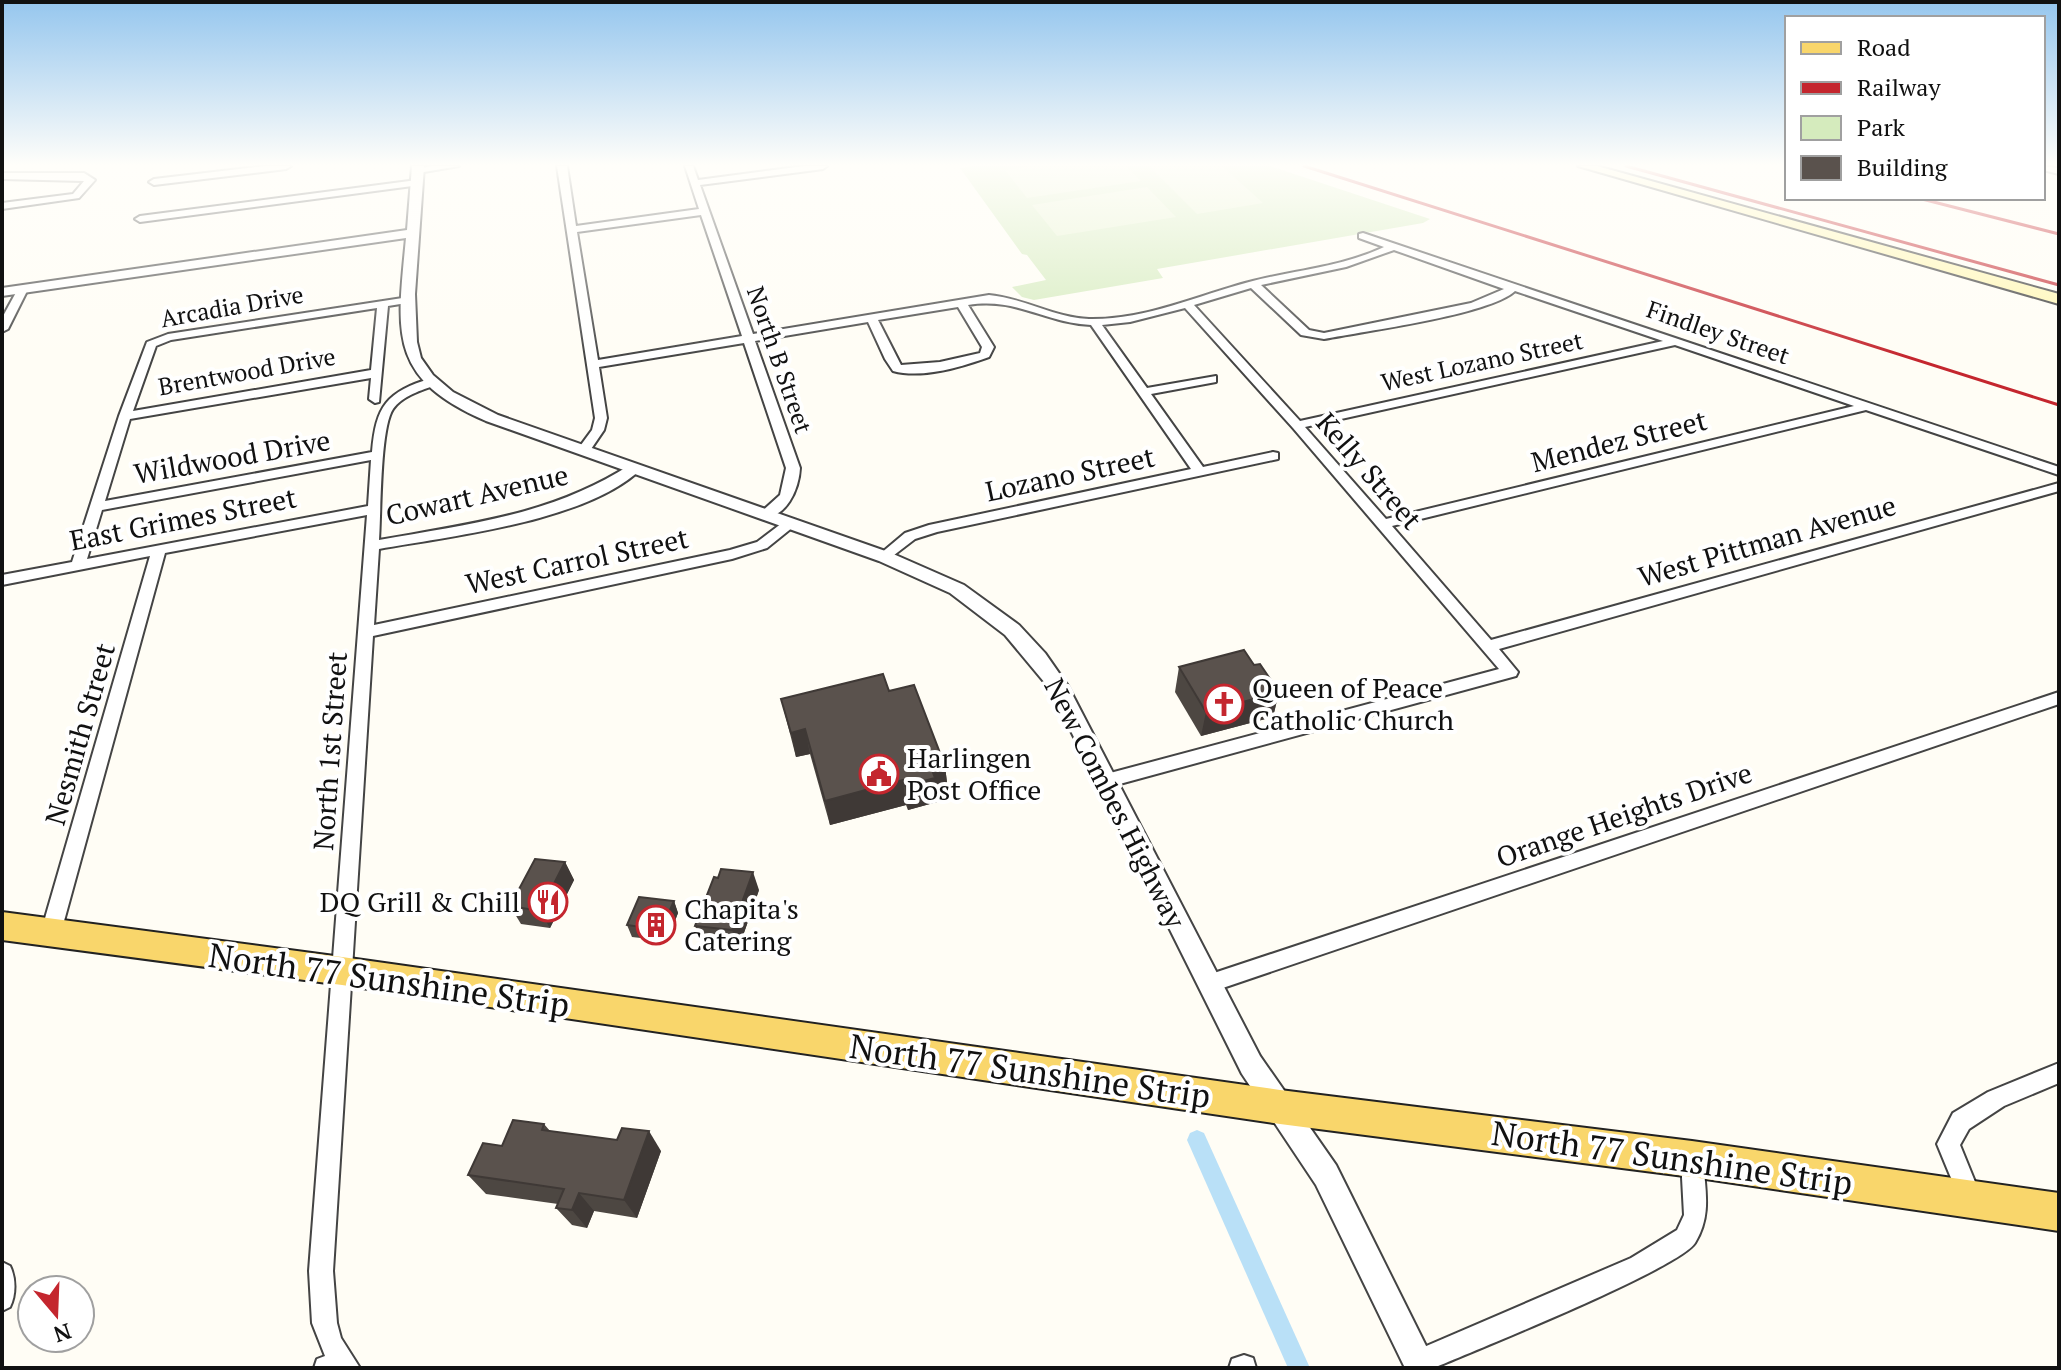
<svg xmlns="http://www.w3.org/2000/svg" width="2061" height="1370" font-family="'PT Serif',serif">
<rect width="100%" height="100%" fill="#fffdf5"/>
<path fill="#d5ebbd" d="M974,166H1270L1430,219L1423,223L1157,269L1163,278L1034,300L1022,297L1012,287L1046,280L1027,255L1022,254L960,168Z"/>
<g fill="#e6f2cf">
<path d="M1031,166H1126L1141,181L1027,198L1005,170Z"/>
<path d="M1149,166H1222L1263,203L1197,214Z"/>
<path d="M1147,187L1176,217L1057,236L1032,205Z"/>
</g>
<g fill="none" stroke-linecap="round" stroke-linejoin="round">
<path fill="#b9e0f7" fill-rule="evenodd" d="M1197,1130L1204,1133L1310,1368H1288L1187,1140L1190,1133Z"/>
<defs>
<g id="minor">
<path d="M265,166H291L286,169L154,185L149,182L154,179Z"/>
<path d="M431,166H459L418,173L413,170Z"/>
<path d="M557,166H567L576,226L699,209L685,166H693L698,180L804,166H827L823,169L700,185L753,334L989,295C1024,298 1055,318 1089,319C1145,320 1196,296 1249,282C1294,270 1342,267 1384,247L1359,238V234L1363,233L2059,467V475L1866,410L1392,526L1491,640L2059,483V491L1499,649L1518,672L1516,676L1105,788L1099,786L1096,781L1099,776L1499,669L1293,428L1185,308L1130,322L1102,325L1147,388L1216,376V382L1151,394L1203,467L1273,452L1278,453V459L937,532L915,539L885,562L878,557L880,554L905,533L929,525L1191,469L1091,325C1044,323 1017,297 968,305L994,347L989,357C961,367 922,379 893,371L885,359L868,322L755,341L800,468C799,489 786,520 761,517L759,514L780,495L786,468L744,343L599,367L607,418L604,430L589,452H579L578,449L592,430L595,418ZM701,215L742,336L598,360L577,232ZM1394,250L1504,289L1471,303L1324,333L1309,330L1261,285L1346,267ZM1251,288L1301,335L1324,339C1365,331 1489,315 1515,291L1663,341L1300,421L1194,305ZM958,307L982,347L980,353L940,362L901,365L878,320ZM1675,345L1854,406L1386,519L1305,427Z"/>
<path d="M2043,166L2059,168V174L2043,170Z"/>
<path d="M2,173H84L95,180L79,198L2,209V203L73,194L84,181L2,179Z"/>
<path d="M417,180L420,181V185L140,222L135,219L140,216Z"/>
<path d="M19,287L28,289L8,329L2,332V318Z"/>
<path d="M409,297L414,300L413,302L388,306L379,402L375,403L369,399L371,378L130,419L105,501L372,452C376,406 386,392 432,378L438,382L436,385C422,390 402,396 393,409C380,428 381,513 379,540C469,524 552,515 630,465L635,464L642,468C589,521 451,536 379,549L374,625L730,550L757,542L786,520L791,519L798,523L767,548L732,559L373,636L333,1271L337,1323L341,1338L360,1368H314L317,1359L325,1356L312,1323L309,1271L367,515L165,553L61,932L58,938L51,940L44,938L41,932L150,556L2,585V575L72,562L119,416L147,342L168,334ZM377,308L371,370L133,411L156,346L171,340ZM371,460L368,506L87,559L102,510Z"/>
<path d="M2059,692V704L1208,993L1201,990L1198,984L1201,978L1208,975Z"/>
<path d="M2059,1063V1083L2004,1106L1969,1129L1960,1145L1982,1199L1979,1207L1971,1210L1963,1207L1937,1144L1953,1113L1988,1092Z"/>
<path d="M1692,1148L1700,1151L1703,1159C1705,1190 1712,1215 1695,1243C1678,1269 1476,1350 1434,1368H1409L1407,1362L1410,1353L1631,1258L1677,1230L1684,1215L1681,1159L1684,1151Z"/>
<path d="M2,1262L10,1266C16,1278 16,1295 10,1307L2,1311Z"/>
<path d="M1244,1355L1253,1358L1256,1368H1229L1232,1359Z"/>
</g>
<path id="tertiary" d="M412,166H424L415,294L417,342L421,358L433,375L453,392L498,415L891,553L964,585L1019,625L1045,653L1068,686L1260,1056L1336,1165L1437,1368H1405L1316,1185L1242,1074L1050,689L1005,635L950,593L879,561L486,421C387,378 397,333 406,238L2,296V288L407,230Z"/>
<path id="secondary" d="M1578,166H1597L2059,294V304Z"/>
<path id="primary" d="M2,912L342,957L1280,1090L1692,1141L2059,1193V1231L1692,1177L1280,1124L342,985L2,940Z"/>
</defs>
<use href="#minor" stroke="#444" stroke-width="4"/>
<use href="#tertiary" stroke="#444" stroke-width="4"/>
<use href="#secondary" stroke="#333" stroke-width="4"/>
<use href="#primary" stroke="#222" stroke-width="4"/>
<use href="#minor" fill="#fff" fill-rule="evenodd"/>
<use href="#tertiary" fill="#fff" fill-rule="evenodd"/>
<use href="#secondary" fill="#fff6b0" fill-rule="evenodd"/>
<use href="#primary" fill="#f9d66b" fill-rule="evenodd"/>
<g stroke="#c4262e" stroke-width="3">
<path d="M1304,166L2059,405"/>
<path d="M1626,166L2059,285"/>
<path d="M1918,198L2059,234"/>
</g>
</g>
<g fill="#4d4742">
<path d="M1254,665L1279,692L1273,717L1201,736L1175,692L1179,667Z"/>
<path d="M889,691L945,766L948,791L936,794L937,802L908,810L906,805L830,825L810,754L796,757L781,699Z"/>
<path d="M565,862L574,880L550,928L521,924L510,906Z"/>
<path d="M759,890L739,947L702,943L695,926Z"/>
<path d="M674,901L678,913L667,941L632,937L627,925Z"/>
<path d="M544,1124L550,1131L661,1151L637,1218L594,1211L587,1228L572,1225L556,1208L558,1204L486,1194L468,1175L502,1146Z"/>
</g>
<g fill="#3f3936">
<path d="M1279,692L1273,717L1201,736L1206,712Z"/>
<path d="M805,729L810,754L796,757L791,733Z"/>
<path d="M945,766L948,791L936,794L937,802L908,810L905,786L932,770Z"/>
<path d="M903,780L906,805L830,825L825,801Z"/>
<path d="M565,862L574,880L550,928L540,911Z"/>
<path d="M753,872L759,890L739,947L732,930Z"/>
<path d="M674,901L678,913L667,941L661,930Z"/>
<path d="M649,1131L661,1151L637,1218L624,1200Z"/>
<path d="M579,1193L594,1211L587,1228L572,1210Z"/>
</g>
<g fill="#5a524d" stroke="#3f3936" stroke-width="2">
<path d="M1244,650L1254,665L1260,664L1279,692L1206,712L1179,667Z"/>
<path d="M883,674L889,691L914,685L945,766L932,770L935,778L905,786L903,780L825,801L805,729L791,733L781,699Z"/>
<path d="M535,859L565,862L540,911L510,906Z"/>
<path d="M721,869L753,872L732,930L695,926L714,877L718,878Z"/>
<path d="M639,897L674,901L661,930L627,925Z"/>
<path d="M513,1120L544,1124L542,1130L617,1140L622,1128L649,1131L624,1200L579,1193L572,1210L556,1208L564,1189L468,1175L483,1143L502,1146Z"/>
</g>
<linearGradient id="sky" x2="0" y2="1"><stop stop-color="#95c6ee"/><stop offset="0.46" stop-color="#fffefa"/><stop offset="1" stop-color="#fffefa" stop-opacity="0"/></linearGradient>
<rect width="2061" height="358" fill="url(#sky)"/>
<defs>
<symbol id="church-ring" viewBox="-11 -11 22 22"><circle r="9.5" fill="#fff" stroke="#c4262e" stroke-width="1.5"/><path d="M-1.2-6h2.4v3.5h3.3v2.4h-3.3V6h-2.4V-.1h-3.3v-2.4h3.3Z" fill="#c4262e"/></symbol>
<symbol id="civic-ring" viewBox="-11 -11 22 22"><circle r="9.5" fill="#fff" stroke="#c4262e" stroke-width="1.5"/><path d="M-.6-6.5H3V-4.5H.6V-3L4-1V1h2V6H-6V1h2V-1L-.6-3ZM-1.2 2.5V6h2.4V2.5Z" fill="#c4262e"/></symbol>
<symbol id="restaurant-ring" viewBox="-11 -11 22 22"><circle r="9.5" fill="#fff" stroke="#c4262e" stroke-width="1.5"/><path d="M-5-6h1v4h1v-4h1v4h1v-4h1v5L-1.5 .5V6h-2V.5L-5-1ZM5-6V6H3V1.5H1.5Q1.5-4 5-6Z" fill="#c4262e"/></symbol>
<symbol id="building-ring" viewBox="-11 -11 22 22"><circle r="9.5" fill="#fff" stroke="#c4262e" stroke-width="1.5"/><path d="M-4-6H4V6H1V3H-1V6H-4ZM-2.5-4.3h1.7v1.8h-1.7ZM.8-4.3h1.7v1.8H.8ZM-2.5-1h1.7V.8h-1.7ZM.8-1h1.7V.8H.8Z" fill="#c4262e"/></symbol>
</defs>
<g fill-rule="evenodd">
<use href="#church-ring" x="1202" y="682" width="44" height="44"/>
<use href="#civic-ring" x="857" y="752" width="44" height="44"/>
<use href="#restaurant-ring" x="526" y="880" width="44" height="44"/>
<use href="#building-ring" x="634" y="903" width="44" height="44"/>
</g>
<g text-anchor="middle" stroke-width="8" stroke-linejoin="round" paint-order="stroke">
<g font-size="24" fill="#111" stroke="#fff">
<text transform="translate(232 307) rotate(-10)" y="8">Arcadia Drive</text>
<text transform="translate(1718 333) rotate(19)" y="8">Findley Street</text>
<text transform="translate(779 360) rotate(71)" y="8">North B Street</text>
<text transform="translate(1482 362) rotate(-12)" y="8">West Lozano Street</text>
<text transform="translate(247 372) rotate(-10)" y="8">Brentwood Drive</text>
</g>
<g font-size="28" fill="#111" stroke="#fff">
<text transform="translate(1619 441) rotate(-14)" y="10">Mendez Street</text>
<text transform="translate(232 457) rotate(-10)" y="10">Wildwood Drive</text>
<text transform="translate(1369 471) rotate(49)" y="10">Kelly Street</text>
<text transform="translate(1070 474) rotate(-12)" y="10">Lozano Street</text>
<text transform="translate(477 495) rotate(-13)" y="10">Cowart Avenue</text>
<text transform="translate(183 519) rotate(-11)" y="10">East Grimes Street</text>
<text transform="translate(1767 541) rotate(-16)" y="10">West Pittman Avenue</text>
<text transform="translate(577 561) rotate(-12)" y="10">West Carrol Street</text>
<text transform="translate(80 734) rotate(-74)" y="10">Nesmith Street</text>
<text transform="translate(330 751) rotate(-86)" y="10">North 1st Street</text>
<text transform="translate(1115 803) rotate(63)" y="10">New Combes Highway</text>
<text transform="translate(1624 815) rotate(-19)" y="10">Orange Heights Drive</text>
</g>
<g font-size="28" fill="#111" stroke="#fff" text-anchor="start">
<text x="1252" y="698">Queen of Peace<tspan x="1252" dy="32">Catholic Church</tspan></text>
<text x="907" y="768">Harlingen<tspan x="907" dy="32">Post Office</tspan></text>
<text x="520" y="912" text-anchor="end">DQ Grill &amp; Chill</text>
<text x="684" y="919">Chapita's<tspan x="684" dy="32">Catering</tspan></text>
</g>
<g font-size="34" fill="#111" stroke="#fff">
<text transform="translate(389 980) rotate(8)" y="12">North 77 Sunshine Strip</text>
<text transform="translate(1030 1071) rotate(8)" y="12">North 77 Sunshine Strip</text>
<text transform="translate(1672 1158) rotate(8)" y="12">North 77 Sunshine Strip</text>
</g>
</g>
<rect width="2061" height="1370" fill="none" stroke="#111111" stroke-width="8"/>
<rect x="1785" y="16" width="260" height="184" fill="#ffffff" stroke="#a0a0a0" stroke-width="2"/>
<rect x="1801" y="42" width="40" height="12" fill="#f9d66b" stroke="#a0a0a0" stroke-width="2"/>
<text x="1857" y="56" font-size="24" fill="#111111">Road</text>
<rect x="1801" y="82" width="40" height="12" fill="#c4262e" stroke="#a0a0a0" stroke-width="2"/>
<text x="1857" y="96" font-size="24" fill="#111111">Railway</text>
<rect x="1801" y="116" width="40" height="24" fill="#d5ebbd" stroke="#a0a0a0" stroke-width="2"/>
<text x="1857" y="136" font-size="24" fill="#111111">Park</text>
<rect x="1801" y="156" width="40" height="24" fill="#5a524d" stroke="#a0a0a0" stroke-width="2"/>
<text x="1857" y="176" font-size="24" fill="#111111">Building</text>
<g transform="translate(56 1314) rotate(161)"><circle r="38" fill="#ffffff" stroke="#a0a0a0" stroke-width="2"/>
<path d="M0-6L14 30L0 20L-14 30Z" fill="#c4262e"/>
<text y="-12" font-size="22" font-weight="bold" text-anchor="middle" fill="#111111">N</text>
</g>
</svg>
